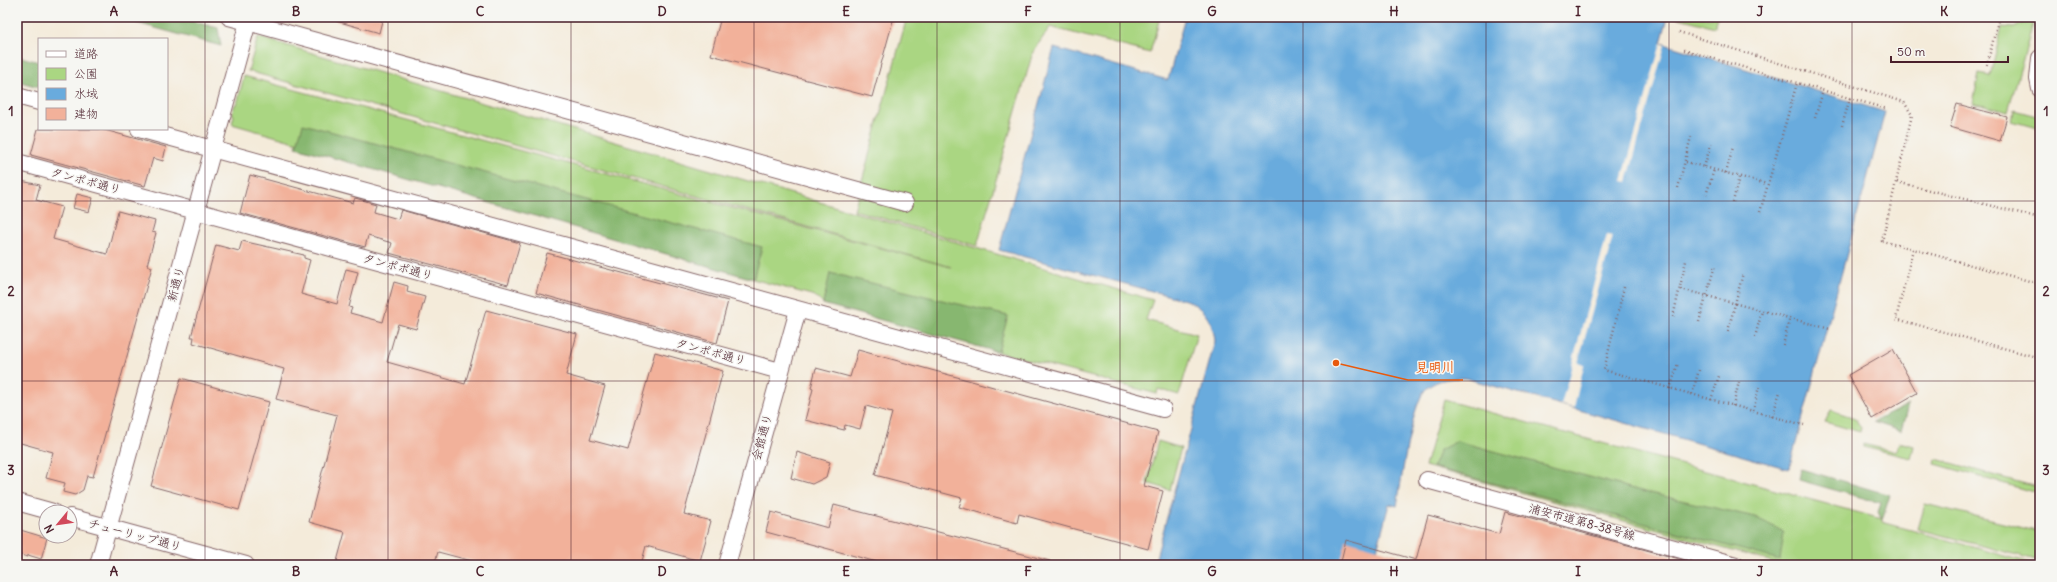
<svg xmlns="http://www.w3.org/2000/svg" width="2057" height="582" font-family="Delius,'Klee One',sans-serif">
<rect width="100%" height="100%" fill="#f6f6f2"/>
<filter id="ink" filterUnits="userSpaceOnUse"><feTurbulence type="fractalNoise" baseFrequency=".025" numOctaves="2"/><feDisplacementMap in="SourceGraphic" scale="8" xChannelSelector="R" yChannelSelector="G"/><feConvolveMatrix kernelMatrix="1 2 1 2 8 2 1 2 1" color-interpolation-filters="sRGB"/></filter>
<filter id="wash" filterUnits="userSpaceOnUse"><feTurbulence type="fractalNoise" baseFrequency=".012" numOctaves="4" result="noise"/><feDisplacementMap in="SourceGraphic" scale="16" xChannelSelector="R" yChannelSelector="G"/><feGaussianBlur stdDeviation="0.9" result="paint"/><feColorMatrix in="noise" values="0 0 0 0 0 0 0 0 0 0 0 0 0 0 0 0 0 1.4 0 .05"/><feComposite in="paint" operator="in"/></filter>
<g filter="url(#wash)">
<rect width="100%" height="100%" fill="#f4ebda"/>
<g fill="#aad682" stroke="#7a7a56">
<path d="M907,17H1160L1150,53L1050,27L1033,52L977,246L854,210Z"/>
<path d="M1675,17H1718L1715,27Z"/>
<path d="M2035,17L2008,112L1973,103L1979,74L1990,76L2002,27L2014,28Z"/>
<path d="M258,37L1153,300L1146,320L1197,334L1179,395L1158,389L1157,394L998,352L1000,344L825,294L823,304L815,296L753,279L755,274L232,124L234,115L232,114L235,104H237L244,76L951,267L248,71Z"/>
<path d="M2014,110L2040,117V129L2012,121Z"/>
<path d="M1444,400L1882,519V522L2038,565H1784L1425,466Z"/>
<path d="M1831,410L1855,418L1861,428L1860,432L1825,422Z"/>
<path d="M1158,441L1181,448L1170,490L1147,483Z"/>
<path d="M1899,442L1914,446L1911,458L1863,447V444L1896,452Z"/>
<path d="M1936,459L2040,488V494L1939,465L1935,464Z"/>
<path d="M1925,504L2040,532V561L1918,529Z"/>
</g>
<g fill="#87b770" stroke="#686b4e">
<path d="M115,17H176L218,28L221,46Z"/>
<path d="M17,56L39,62V87L17,81Z"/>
<path d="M303,124L762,247L753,279L296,147Z"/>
<path d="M830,273L1008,316L998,352L823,304Z"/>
<path d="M1908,405L1901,431L1873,422Z"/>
<path d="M1457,441L1641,491L1755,517L1784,532L1780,560L1433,467L1440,450Z"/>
<path d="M1801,469L1890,495L1882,520L1878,512L1881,503L1799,480Z"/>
</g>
<path fill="#69abdd" stroke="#5a6584" d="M1185,17H1668L1661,43L1885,112L1789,469L1465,378C1451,378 1438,379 1427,388C1412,399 1401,484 1397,506L1389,504L1373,565H1154L1215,341C1213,322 1205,310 1189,301L999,250L1054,48L1168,80Z"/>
<g fill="#f4ebda">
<path d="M1661,43L1665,45L1627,182L1622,181Z"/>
<path d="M1607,235L1613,236L1578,363L1584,365L1574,408L1561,405Z"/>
</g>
<g id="blocks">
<g fill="#f2b19a">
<path d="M336,17H383L379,33L336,21Z"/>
<path d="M721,17H894L872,97L711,55Z"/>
<path d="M1957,104L2007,117L2000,141L1950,127Z"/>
<path d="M38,129H101L166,147L163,161L153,158L145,186L31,155Z"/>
<path d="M250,175L353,203L355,198L376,204L374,212L398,219L401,210L520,243L508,285L389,253L392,243L368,236L365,247L240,213Z"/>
<path d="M21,181L40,185L36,200L62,207L53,239L107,254L118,211L155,221L152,232L156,233L147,265L152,267L93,477L87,476L83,490L75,495L63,492L65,483L46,478L53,452L17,442V193Z"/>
<path d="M77,194L93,198L89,212L73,208Z"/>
<path d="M242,241L304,255V258L310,260L301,294L337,304L346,269L358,272L349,307L352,308L350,313L383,322L394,282L408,286L407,292L425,297L416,329L398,324L387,362L465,384L486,310L577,334L566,375L605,386L590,440L628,450L655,352L723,371L684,514L711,521L700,561L646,546L641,565H487L438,552L434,565H336L345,532L309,522L337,415L276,399L284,369L193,343L194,337H191L216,245L239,251Z"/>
<path d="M547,253L728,301L717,343L536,293Z"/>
<path d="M1893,349L1917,393L1872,419L1848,375Z"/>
<path d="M858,350L1158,432L1144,486L1163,491L1148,549L1019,514L1017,523L959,507L962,498L875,475L892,413L866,406L860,429L845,425L844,430L805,420L813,389L811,388L816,368L850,377Z"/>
<path d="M181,378L269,402L239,510L151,486Z"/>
<path d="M797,452L830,462L826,477L812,484L791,478Z"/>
<path d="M834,505L1050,561L1049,565H888L766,532L771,512L828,528Z"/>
<path d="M1505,512L1687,561L1686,565H1340L1346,540L1416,560L1428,515L1499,534Z"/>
<path d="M17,529L47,538L41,559L28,555V557L17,554Z"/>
</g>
</g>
</g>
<g filter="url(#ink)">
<use href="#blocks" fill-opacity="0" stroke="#866668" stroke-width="1"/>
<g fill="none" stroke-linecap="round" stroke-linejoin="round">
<defs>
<g id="minor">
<path d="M229,17L905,203"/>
<path d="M2040,58L2038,79L2040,89"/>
<path d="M17,96L39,102"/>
<path d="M139,129L1163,409"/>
<path d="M17,162L780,371"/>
<path d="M1427,480L1736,565"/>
<path d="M17,502L53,512"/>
<path d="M70,517L246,565"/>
<path d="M98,565L248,22"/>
<path d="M727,565L798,310"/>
</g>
</defs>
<use href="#minor" stroke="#866668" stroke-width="18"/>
<g stroke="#866668" stroke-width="2.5" stroke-dasharray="1 3" stroke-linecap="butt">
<path d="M1679,32L1904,102L1912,115L1882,241L1913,249"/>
<path d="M1684,50L1887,109"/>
<path d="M1987,65L1999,17"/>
<path d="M1815,118L1823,91"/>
<path d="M1842,126L1850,98"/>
<path d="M1686,162L1767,184"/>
<path d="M1704,167L1712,141"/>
<path d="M1726,173L1733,147"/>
<path d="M1897,182L2040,218"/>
<path d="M1678,188L1691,137"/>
<path d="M1706,195L1714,170"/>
<path d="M1733,202L1739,177"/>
<path d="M1760,212L1797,83"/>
<path d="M2040,284L1913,249L1896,319L2040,358"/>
<path d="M1624,287L1604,370L1804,425"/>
<path d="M1681,289L1830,329"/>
<path d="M1673,317L1686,261"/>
<path d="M1699,322L1715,265"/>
<path d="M1728,331L1743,273"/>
<path d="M1755,337L1762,311"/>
<path d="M1783,345L1790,318"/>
<path d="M1670,389L1678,363"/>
<path d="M1692,394L1699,370"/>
<path d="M1711,400L1719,376"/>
<path d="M1733,406L1739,382"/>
<path d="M1753,411L1759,387"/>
<path d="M1772,417L1780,392"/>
</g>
<use href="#minor" stroke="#fff" stroke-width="16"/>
</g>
</g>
<path fill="none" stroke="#4a1f2b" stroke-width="1" stroke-opacity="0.55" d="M205,17V565M388,17V565M571,17V565M754,17V565M937,17V565M1120,17V565M1303,17V565M1486,17V565M1669,17V565M1852,17V565M17,201H2040M17,381H2040"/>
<g text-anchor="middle" stroke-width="3" stroke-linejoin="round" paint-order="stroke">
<g font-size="12" fill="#4a1f2b" stroke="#f6f6f2">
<text transform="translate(86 181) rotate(15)" y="4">タンポポ通り</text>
<text transform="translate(398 267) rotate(15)" y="4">タンポポ通り</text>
<text transform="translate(176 284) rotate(-75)" y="4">新通り</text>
<text transform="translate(711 352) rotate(15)" y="4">タンポポ通り</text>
<text transform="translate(762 437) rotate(-75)" y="4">会館通り</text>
<text transform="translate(1582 522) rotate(15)" y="4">浦安市道第8-38号線</text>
<text transform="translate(135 535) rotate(15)" y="4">チューリップ通り</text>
</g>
</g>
<path fill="none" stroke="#e8590c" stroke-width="1.5" d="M1336 363L1408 380H1463"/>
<circle fill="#e8590c" stroke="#f6f6f2" stroke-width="1.5" cx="1336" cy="363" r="4"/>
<g font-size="13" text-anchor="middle" font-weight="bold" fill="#e8590c" stroke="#f6f6f2" stroke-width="3" stroke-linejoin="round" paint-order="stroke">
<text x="1435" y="372">見明川</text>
</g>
<rect width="2057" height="582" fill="none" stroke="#f6f6f2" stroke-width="44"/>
<rect x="38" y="38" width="130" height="92" fill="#f6f6f2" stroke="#b1a0a2"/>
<rect x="46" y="51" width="20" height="6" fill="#ffffff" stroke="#b1a0a2"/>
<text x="74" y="58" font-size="12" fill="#4a1f2b">道路</text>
<rect x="46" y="68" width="20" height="12" fill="#aad682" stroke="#b1a0a2"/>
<text x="74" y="78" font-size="12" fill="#4a1f2b">公園</text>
<rect x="46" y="88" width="20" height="12" fill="#69abdd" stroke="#b1a0a2"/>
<text x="74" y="98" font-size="12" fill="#4a1f2b">水域</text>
<rect x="46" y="108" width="20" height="12" fill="#f2b19a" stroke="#b1a0a2"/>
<text x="74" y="118" font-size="12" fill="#4a1f2b">建物</text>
<g transform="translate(58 524) rotate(241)"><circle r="19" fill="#f6f6f2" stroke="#b1a0a2"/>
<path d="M0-3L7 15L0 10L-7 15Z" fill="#d1495b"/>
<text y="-6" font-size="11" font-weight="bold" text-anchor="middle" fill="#4a1f2b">N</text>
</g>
<path d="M1891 56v6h117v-6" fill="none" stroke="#4a1f2b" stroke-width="2"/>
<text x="1897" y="56" font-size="12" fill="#4a1f2b" stroke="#f6f6f2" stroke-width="3" paint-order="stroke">50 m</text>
<rect x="22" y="22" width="2013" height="538" fill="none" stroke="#4a1f2b" stroke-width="1.5"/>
<g font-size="13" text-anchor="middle" font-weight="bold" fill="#4a1f2b">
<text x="114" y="16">A</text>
<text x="296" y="16">B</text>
<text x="480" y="16">C</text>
<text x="662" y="16">D</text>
<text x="846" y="16">E</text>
<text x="1028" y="16">F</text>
<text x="1212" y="16">G</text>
<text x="1394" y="16">H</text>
<text x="1578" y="16">I</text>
<text x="1760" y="16">J</text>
<text x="1944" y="16">K</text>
<text x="11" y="116">1</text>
<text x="2046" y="116">1</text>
<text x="11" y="296">2</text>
<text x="2046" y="296">2</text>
<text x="11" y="475">3</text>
<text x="2046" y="475">3</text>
<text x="114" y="576">A</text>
<text x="296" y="576">B</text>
<text x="480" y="576">C</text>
<text x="662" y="576">D</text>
<text x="846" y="576">E</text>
<text x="1028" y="576">F</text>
<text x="1212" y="576">G</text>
<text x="1394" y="576">H</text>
<text x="1578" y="576">I</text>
<text x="1760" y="576">J</text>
<text x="1944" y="576">K</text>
</g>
</svg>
